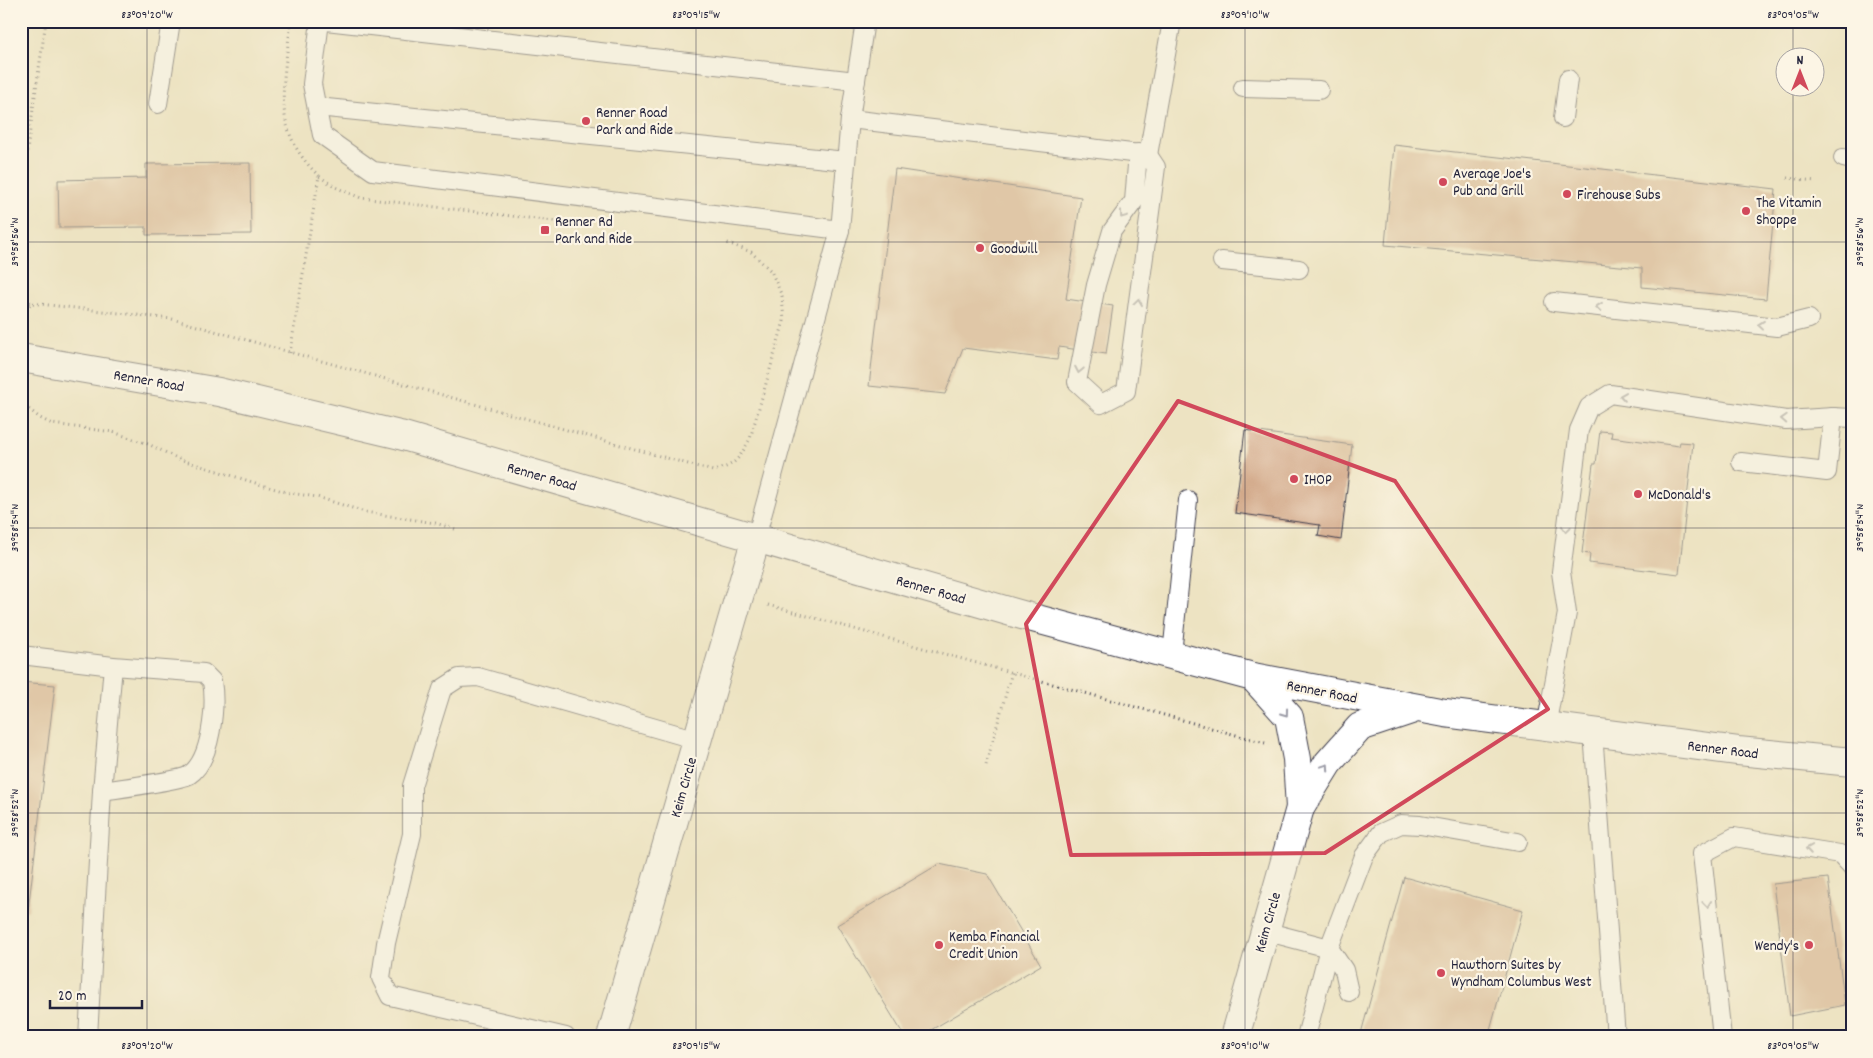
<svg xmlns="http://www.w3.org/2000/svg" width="1873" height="1058" font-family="Dekko,sans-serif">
<rect width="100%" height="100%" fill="#fcf5e5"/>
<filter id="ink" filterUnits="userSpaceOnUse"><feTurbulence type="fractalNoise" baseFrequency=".02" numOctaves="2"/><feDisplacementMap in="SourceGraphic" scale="10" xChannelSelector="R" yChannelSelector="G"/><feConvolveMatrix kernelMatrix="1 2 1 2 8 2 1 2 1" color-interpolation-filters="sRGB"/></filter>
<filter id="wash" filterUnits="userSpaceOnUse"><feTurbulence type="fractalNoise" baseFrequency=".0096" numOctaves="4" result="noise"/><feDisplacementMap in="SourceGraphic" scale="20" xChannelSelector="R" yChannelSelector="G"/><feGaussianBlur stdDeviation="1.12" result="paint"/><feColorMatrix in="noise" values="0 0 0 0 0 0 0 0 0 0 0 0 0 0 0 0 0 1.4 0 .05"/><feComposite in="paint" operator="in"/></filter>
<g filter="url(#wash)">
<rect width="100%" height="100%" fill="#ede3c2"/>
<g id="blocks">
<g fill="#d0a585">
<path d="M1394,145L1776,189L1766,299L1642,287V268L1385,245Z"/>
<path d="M250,163L251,234L146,235V227L59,228L58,180L146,178V164Z"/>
<path d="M895,169L1081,197L1066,299L1113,306L1106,354L1059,347L1057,360L963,348L945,394L869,386Z"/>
<path d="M1245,430L1352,445L1341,540L1318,536L1320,525L1235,513Z"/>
<path d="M1600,431L1612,432L1611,437L1679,446L1680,442L1693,443L1679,574L1589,563L1590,554L1582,553L1593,464H1596Z"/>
<path d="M21,682L55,685L28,911L21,910Z"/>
<path d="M939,864L987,874L1041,965L919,1037H905L837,925Z"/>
<path d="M1404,877L1523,910L1488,1037H1360Z"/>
<path d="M1828,878L1845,1005L1790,1016L1773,884Z"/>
<path d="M21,925H25L23,960L21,959Z"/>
</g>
</g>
</g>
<g filter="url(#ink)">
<use href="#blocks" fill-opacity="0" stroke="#403f4f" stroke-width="1"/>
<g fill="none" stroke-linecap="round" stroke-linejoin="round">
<defs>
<g id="service">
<path d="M320,21L312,84L322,135L373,171L840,230"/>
<path d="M326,21L856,81"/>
<path d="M1243,88L1319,90"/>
<path d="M158,104L171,21"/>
<path d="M317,107L846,161"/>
<path d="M1563,118L1568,79"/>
<path d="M850,119L1148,155L1172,21"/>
<path d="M1138,153L1134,201L1112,231L1096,285L1077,382L1101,404L1126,391L1156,167L1148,155"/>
<path d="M1843,158L1852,160"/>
<path d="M1222,261L1299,269"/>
<path d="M1554,302L1777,327L1809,319"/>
<path d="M1741,462L1827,472L1833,417L1852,418"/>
<path d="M756,538L840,230L850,119L865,21"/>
<path d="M1172,654L1188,500"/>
<path d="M21,655L113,666L204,673L212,681C216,705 212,760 189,775C182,780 116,789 102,791"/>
<path d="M1546,727L1567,613L1561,572L1579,430L1589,407L1610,394L1786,420L1833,417"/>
<path d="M1593,733L1616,1037"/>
<path d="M1264,931L1329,948L1344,970L1349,992"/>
<path d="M88,1037L102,791L113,666"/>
<path d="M566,1037L390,996L381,978L386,943L412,834V786L442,689L459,678L478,677L697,740"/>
<path d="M1306,1037L1329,948L1364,856L1381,833L1401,824L1420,825L1518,842"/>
<path d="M1722,1037L1702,854L1734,837L1840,854L1852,867"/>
</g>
<g id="minor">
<path d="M611,1037L756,538"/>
<path d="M1235,1037L1300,808"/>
</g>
<g id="secondary">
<path d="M21,358L219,392L400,435L1022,615L1253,677L1445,713L1738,751L1852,762"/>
<path d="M1253,677L1289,717L1297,759L1300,808"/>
<path d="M1300,808L1328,763L1360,727L1411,710"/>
</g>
</defs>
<use href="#service" stroke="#403f4f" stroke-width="20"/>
<use href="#minor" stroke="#403f4f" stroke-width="30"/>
<use href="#secondary" stroke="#403f4f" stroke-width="30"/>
<g stroke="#403f4f" stroke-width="3" stroke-dasharray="1 4" stroke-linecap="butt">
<path d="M291,21C284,82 269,129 319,176"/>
<path d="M1787,178L1816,181"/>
<path d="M21,191L46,21"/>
<path d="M21,297L31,303"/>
<path d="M24,314L31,303L172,319L713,471C737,465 738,459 750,439L784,321L782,296L771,271L751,252L725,242"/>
<path d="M290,353L319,176L335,187L361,198L570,223"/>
<path d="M21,403L40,418L52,424L113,432L148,444L179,459L265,486L290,493L317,497L365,512L435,523L455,529"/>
<path d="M768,605L1265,743"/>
<path d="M986,765L1012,672"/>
</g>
<use href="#service" stroke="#fff" stroke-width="18"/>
<use href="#minor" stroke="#fff" stroke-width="28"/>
<use href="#secondary" stroke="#fff" stroke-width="28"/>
</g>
<defs><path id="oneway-chevron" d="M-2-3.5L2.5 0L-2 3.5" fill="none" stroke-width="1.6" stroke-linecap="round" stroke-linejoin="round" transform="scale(1.25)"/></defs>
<g stroke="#9c9ca7">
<use href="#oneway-chevron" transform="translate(1123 215) rotate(127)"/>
<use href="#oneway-chevron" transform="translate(1138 302) rotate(-82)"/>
<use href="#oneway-chevron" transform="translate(1599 307) rotate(-174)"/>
<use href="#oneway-chevron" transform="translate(1761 325) rotate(-174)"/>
<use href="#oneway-chevron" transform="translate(1079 370) rotate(101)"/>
<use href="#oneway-chevron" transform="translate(1623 396) rotate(-172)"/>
<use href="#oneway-chevron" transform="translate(1784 419) rotate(-177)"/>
<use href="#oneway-chevron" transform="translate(1566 529) rotate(97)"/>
<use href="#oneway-chevron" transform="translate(1285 713) rotate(54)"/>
<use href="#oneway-chevron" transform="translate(1326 767) rotate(-56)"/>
<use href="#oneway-chevron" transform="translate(1809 849) rotate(-171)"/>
<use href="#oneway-chevron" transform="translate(1707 904) rotate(84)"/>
</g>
</g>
<path d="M0 0H1873V1058H0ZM1178,401L1395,481L1548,709L1325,853L1071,855L1026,624Z" fill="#ede3c2" fill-opacity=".55" fill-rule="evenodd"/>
<path fill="none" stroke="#d1495b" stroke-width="4" stroke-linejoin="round" d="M1178,401L1395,481L1548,709L1325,853L1071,855L1026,624Z"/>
<path fill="none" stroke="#22223b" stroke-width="1" stroke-opacity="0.45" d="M147,21V1037M696,21V1037M1245,21V1037M1793,21V58M1793,88V1037M21,242H1852M21,528H1852M21,813H1852"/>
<g fill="#d1495b" stroke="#fcf5e5" stroke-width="2">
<circle cx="586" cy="121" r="5"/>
<circle cx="1443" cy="182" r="5"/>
<circle cx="1567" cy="194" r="5"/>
<circle cx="1746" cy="211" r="5"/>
<rect x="540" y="225" width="10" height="10" rx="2.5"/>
<circle cx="980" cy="248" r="5"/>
<circle cx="1294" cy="479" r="5"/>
<circle cx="1638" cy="494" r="5"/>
<circle cx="939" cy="945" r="5"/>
<circle cx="1809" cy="945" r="5"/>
<circle cx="1441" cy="973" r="5"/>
</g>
<g text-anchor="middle" stroke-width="4.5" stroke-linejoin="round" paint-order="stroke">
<g font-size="15" fill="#22223b" stroke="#fcf5e5" text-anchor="start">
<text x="596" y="117">Renner Road<tspan x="596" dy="17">Park and Ride</tspan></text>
<text x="1453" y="178">Average Joe's<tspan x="1453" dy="17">Pub and Grill</tspan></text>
<text x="1577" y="199">Firehouse Subs</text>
<text x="1756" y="207">The Vitamin<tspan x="1756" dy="17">Shoppe</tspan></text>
<text x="555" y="226">Renner Rd<tspan x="555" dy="17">Park and Ride</tspan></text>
<text x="990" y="253">Goodwill</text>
<text x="1304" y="484">IHOP</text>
<text x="1648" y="499">McDonald's</text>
<text x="949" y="941">Kemba Financial<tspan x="949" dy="17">Credit Union</tspan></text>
<text x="1799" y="950" text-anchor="end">Wendy's</text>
<text x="1451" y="969">Hawthorn Suites by<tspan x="1451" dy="17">Wyndham Columbus West</tspan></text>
</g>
<g font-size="15" fill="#22223b" stroke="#fcf5e5">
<text transform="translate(149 380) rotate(10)" y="5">Renner Road</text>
<text transform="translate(542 476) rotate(16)" y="5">Renner Road</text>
<text transform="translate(931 589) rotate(16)" y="5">Renner Road</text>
<text transform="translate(1322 691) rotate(11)" y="5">Renner Road</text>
<text transform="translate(1723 749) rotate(7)" y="5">Renner Road</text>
<text transform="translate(683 787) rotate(-74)" y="5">Keim Circle</text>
<text transform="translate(1267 922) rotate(-74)" y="5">Keim Circle</text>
</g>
</g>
<rect width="1873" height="1058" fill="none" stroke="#fcf5e5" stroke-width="55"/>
<g transform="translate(1800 72)"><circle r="24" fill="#fcf5e5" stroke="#a5a1a1"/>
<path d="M0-4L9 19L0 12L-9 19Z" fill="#d1495b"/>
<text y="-8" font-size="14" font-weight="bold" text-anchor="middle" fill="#22223b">N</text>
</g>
<path d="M50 1000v8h92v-8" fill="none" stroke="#22223b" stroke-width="2.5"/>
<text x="58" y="1000" font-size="15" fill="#22223b" stroke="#fcf5e5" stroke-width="4" paint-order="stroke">20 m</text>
<rect x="28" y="28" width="1818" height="1002" fill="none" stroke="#22223b" stroke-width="2"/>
<g font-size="12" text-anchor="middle" fill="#22223b">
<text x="147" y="18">83°09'20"W</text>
<text x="696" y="18">83°09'15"W</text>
<text x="1245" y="18">83°09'10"W</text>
<text x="1793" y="18">83°09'05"W</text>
<text transform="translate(14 242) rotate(-90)" y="4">39°58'56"N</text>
<text transform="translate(1859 242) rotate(-90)" y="4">39°58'56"N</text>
<text transform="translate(14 528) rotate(-90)" y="4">39°58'54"N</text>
<text transform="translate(1859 528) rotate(-90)" y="4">39°58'54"N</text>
<text transform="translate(14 813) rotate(-90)" y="4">39°58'52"N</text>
<text transform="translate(1859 813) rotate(-90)" y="4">39°58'52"N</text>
<text x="147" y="1049">83°09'20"W</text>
<text x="696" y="1049">83°09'15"W</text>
<text x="1245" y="1049">83°09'10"W</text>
<text x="1793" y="1049">83°09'05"W</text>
</g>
</svg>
